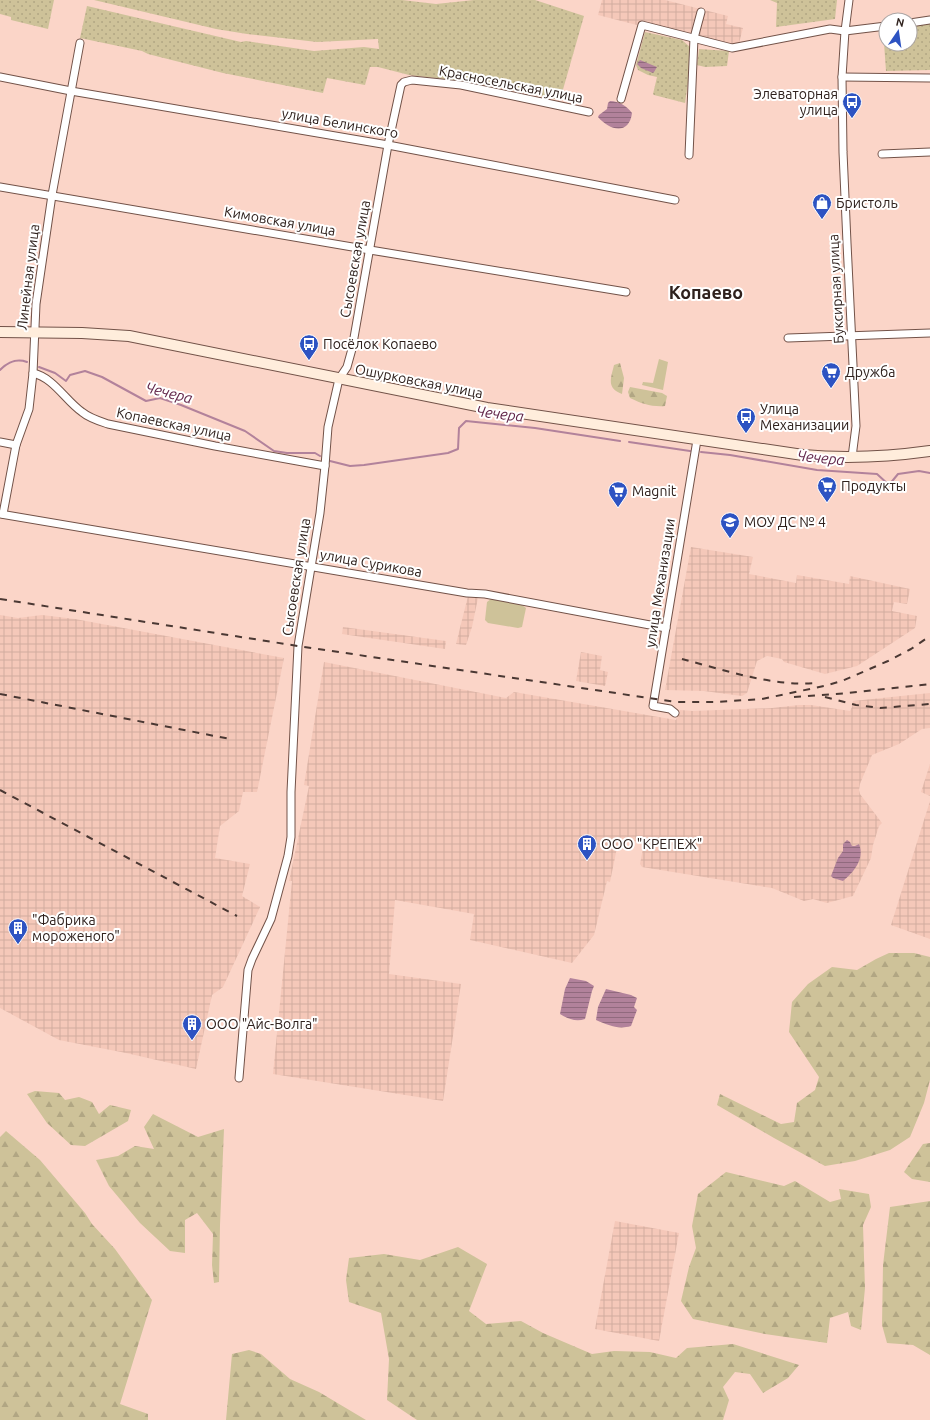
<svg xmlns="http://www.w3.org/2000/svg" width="930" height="1420" font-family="Ubuntu,sans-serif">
<defs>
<pattern id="industrial-grid" width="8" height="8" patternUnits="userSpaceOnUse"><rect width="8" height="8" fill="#f5c8b9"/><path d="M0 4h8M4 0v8" fill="none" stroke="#d2ac9f"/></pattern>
<pattern id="forest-firs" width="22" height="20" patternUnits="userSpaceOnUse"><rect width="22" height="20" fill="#cec299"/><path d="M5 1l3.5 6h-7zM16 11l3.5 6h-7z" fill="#b1a683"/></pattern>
<pattern id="garden-dots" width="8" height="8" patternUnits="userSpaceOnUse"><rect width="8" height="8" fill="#cec299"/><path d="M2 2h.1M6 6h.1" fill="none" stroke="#b1a683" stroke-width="1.8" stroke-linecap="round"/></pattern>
<pattern id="water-rules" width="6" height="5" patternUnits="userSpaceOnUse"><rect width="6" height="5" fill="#b2829b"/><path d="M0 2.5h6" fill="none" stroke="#916a7e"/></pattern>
</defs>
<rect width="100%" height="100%" fill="#fbd5c8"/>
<g fill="url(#industrial-grid)">
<path d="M602,0H665L728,16L726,24L743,28L737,51L598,15Z"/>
<path d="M691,547L753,557L749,574L796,583L797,575L849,584L850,576L910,589L907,604L894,602L892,611L917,616L915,628L857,666L825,674L784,662L782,659L767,656L757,661L747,693L742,696L704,691L665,690Z"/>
<path d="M468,596L478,598L472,627L466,645L456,644Z"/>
<path d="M0,615L18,618L42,615L75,619L284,658L257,792H243L239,811L220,826L215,858L250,864L242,896L260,907L223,987L212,995L196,1069L126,1053L59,1040L0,1008Z"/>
<path d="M343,627L446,641L445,649L342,634Z"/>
<path d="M581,652L602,656L600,670L608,672L605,686L576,681Z"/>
<path d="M324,662L506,698L514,692L676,720L680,710L693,711L772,708L799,705H811L850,711L852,707L853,701L930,693V728L922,729L899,744L872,755L860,784L859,790L860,794L882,823L879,826L873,845L871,858L853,896L827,903L813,899L804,901L772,888L642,867L640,864L644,843L619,838L610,882L607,881L594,935L572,963L470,940L474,914L395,900L389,974L461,984L443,1101L273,1074L292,881H289L309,786L304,785Z"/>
<path d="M930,764V796L921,792Z"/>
<path d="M930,801V939L891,925Z"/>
<path d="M615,1221L679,1233L659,1341L595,1329Z"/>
</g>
<g fill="#cec299">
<path d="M659,359L668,362L663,390L642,385L643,382L653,383Z"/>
<path d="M491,599L522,605L526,608L522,627L518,628L488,623L485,620L487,602Z"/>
</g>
<g fill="url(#forest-firs)">
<path d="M620,363L624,378L622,394C606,388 611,378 614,365Z"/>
<path d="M630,387L662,393L667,396L665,406C652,407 642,404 630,398L628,392Z"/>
<path d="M889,953H914L930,957V1080L924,1103L910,1137L890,1150L855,1161L825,1166L774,1138L717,1105L720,1094L781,1124L794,1122L797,1103L815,1090L819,1077L789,1032L792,1002L808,984L832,967L857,970L876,959Z"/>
<path d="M35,1091L59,1093L65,1100L79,1097L92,1102L99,1114L110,1105L131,1110L128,1121L85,1146L71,1145L47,1123L27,1094Z"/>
<path d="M153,1114L198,1137L224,1129L220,1225L219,1282L214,1283L212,1265L213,1234L197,1213L185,1220V1253L170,1251L140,1223L109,1186L96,1160L118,1156L135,1146L154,1149L144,1127Z"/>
<path d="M6,1131L40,1160L85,1213L92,1224L115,1249L152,1300L120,1404L148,1414V1420H0V1137Z"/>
<path d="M930,1143V1182L912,1179L904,1172L923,1144Z"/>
<path d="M726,1172L784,1186L795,1181L830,1202L841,1199L839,1189L869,1194L871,1207L863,1225L865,1288L861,1330L851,1326L848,1312L830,1318L827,1343L765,1334L693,1319L681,1301L689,1267L696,1248L692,1226L698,1194Z"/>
<path d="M930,1201V1355L913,1345L887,1343L882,1325L883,1265L890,1207Z"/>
<path d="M458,1247L487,1264L469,1311L486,1324L521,1321L543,1333L592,1354L614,1351L650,1352L676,1358L687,1348L733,1344L799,1365L788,1378L763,1393L750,1374L735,1372L723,1387L729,1400L723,1420H417L387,1400L389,1359L381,1313L349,1302L346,1280L349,1258L384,1254L420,1260Z"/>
<path d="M249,1350L261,1354L290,1379L319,1392L366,1420H226L232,1354Z"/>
</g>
<g fill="url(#garden-dots)">
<path d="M0,0H54L48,29L11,20V17L0,14Z"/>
<path d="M94,0H402L436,4L474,0H535L584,16L560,100L471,82L409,75L378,67H370L365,85L327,78L323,93L223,73L148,54L142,51L80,38L87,6L241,42L246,41L314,51L364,47L379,49L378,39L317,42L247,34L216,29Z"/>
<path d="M770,0H837L835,19L776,27L777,3Z"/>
<path d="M930,22V70L886,71L883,29H886V44H910V25Z"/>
<path d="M645,32L682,40L690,47V69L685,103L654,95L653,94L657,77L648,75L638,70L636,65Z"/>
<path d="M699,49L729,51L727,66L705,67L697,65Z"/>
</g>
<g fill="url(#water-rules)">
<path d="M640,60L657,67L654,72L653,73L641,68L637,64Z"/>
<path d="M610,101C619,101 627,106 632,113C629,136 609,130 598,117L599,115L607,109L608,103Z"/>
<path d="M847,840L850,842L852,846H855L859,844C865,859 854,872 843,881L833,878L831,876L838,858L843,851V844Z"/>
<path d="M570,978L586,981L594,986L592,991L585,1019C576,1022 568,1019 560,1014L565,989Z"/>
<path d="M606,989L631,995L637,998L634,1007L637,1010L631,1026C618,1030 608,1025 596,1020L598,1007Z"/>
</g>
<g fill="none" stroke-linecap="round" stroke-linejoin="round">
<g stroke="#b2829b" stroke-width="2">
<path d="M39,367L55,373L66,381L70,375L85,371L102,377L146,401L160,398L181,405L245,431L274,451L287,453H315L320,456"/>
<path d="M0,370C8,362 16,358 27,362"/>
<path d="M629,442L690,451"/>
<path d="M701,452L730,455L817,470L877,474L889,485L898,474L919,471L930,473"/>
<path d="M330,461L350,466L364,465L448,453L458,449L459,428L466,421L535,428L620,441"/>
</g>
<defs>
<g id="street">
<path d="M849,0L845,31L842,77L843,152L847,243L856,426L852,457"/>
<path d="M910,23L930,20"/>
<path d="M0,77L71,91L388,145L675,200"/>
<path d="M842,77L930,78"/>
<path d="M621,99L642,25L732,48L830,29L845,31L886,26"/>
<path d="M882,154L930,152"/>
<path d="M689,155L694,38L701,12"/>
<path d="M0,187L370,250L626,292"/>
<path d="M788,338L930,333"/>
<path d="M33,373C54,378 65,400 82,412C89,418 99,421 108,424L215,446L325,466"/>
<path d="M0,442L16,445"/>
<path d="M0,514L467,593L485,594L666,628"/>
<path d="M3,514L16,445L29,409L33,373L36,304L52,195L80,43"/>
<path d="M675,713L670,709L653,706L697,440"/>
<path d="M239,1078L248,970L252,959L271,919L288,856L291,837V792L298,646L320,513L325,466L328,427L339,379L347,367L352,349L388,145L401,85L404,82L412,80L461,85L589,112"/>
</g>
<path id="secondary" d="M0,332L82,333L129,336L487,408L803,455C846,459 887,457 930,451"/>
</defs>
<use href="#street" stroke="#725248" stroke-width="9"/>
<use href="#secondary" stroke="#725248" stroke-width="12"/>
<use href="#street" stroke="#fff" stroke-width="7"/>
<use href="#secondary" stroke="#ffeddc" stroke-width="10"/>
<g stroke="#4a3833" stroke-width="2" stroke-dasharray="7 7" stroke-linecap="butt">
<path d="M0,599L298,646L676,702H715L762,699L824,686L842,681L888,661L911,649L930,636"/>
<path d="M682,659C724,670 774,687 817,683"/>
<path d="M0,694L230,739"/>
<path d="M794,697L848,693L930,684"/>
<path d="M825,697L856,705L880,708L930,704"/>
<path d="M0,790L237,916"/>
</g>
</g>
<defs>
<symbol id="bus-pin" viewBox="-11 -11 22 30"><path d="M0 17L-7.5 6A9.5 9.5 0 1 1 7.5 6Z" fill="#2d53c2" stroke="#fff"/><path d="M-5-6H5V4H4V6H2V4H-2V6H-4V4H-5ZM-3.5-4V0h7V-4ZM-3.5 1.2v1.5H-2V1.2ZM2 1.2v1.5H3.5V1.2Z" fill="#fff"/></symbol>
<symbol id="shop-pin" viewBox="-11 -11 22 30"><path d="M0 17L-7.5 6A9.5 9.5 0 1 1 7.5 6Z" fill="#2d53c2" stroke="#fff"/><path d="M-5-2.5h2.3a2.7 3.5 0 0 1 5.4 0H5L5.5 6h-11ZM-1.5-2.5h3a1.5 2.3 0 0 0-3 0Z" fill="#fff"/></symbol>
<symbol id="supermarket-pin" viewBox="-11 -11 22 30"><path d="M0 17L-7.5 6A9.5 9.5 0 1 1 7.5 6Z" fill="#2d53c2" stroke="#fff"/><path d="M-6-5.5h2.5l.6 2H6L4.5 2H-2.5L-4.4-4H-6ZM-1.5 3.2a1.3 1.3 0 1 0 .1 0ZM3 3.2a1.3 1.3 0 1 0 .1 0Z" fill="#fff"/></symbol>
<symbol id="school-pin" viewBox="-11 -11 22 30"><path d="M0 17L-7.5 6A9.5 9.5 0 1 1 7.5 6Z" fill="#2d53c2" stroke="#fff"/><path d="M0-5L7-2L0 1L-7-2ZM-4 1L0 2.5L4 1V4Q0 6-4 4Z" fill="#fff"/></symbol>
<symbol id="building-pin" viewBox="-11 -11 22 30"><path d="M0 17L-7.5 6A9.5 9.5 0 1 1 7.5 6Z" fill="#2d53c2" stroke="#fff"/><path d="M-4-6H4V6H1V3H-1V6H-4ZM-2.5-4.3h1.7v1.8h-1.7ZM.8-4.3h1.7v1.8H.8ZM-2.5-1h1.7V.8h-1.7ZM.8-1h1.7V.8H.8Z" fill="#fff"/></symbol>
</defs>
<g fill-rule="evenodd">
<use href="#bus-pin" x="841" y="91" width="22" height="30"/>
<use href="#shop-pin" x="811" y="192" width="22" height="30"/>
<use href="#bus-pin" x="298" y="333" width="22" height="30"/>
<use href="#supermarket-pin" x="820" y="361" width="22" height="30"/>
<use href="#bus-pin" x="735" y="406" width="22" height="30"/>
<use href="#supermarket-pin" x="816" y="475" width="22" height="30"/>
<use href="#supermarket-pin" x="607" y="480" width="22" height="30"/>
<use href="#school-pin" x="719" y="511" width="22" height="30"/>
<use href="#building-pin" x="576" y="833" width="22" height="30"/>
<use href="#building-pin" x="7" y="917" width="22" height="30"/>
<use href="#building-pin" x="181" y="1013" width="22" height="30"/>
</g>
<g text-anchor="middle" stroke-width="4" stroke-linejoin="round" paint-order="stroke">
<g font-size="14" fill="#2f211d" stroke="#fff">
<text transform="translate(511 84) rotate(11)" y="5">Красносельская улица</text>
<text transform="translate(340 123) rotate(10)" y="5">улица Белинского</text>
<text transform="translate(280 221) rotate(10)" y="5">Кимовская улица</text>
<text transform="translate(355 259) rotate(-80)" y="5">Сысоевская улица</text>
<text transform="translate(28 277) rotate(-83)" y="5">Линейная улица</text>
<text transform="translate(836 289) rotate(-93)" y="5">Буксирная улица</text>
<text transform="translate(419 381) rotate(11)" y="5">Ошурковская улица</text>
<text transform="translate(174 424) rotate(12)" y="5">Копаевская улица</text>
<text transform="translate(371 563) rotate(10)" y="5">улица Сурикова</text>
<text transform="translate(296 577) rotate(-81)" y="5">Сысоевская улица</text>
<text transform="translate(660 583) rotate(-81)" y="5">улица Механизации</text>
</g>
<g font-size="14" fill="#2f211d" stroke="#fff" text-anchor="start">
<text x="838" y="99" text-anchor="end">Элеваторная<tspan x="838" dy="16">улица</tspan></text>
<text x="836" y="208">Бристоль</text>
<text x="323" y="349">Посёлок Копаево</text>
<text x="845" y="377">Дружба</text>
<text x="760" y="414">Улица<tspan x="760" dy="16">Механизации</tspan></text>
<text x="841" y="491">Продукты</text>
<text x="632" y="496">Magnit</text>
<text x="744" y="527">МОУ ДС № 4</text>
<text x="601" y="849">ООО "КРЕПЕЖ"</text>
<text x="32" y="925">"Фабрика<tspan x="32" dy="16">мороженого"</tspan></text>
<text x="206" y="1029">ООО "Айс-Волга"</text>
</g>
<g font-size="15" font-style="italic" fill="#612549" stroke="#fff">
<text transform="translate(169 393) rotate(14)" y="5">Чечера</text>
<text transform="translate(500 414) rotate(7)" y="5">Чечера</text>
<text transform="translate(821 458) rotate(6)" y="5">Чечера</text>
</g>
<g font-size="18" font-weight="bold" fill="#2f211d" stroke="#fff">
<text x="706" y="299">Копаево</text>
</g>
</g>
<g transform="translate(898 32) rotate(13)"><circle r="19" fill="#ffffff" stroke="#aca6a5"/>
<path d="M0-3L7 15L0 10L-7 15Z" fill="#2d53c2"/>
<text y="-6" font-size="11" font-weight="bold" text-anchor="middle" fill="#2f211d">N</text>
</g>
</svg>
